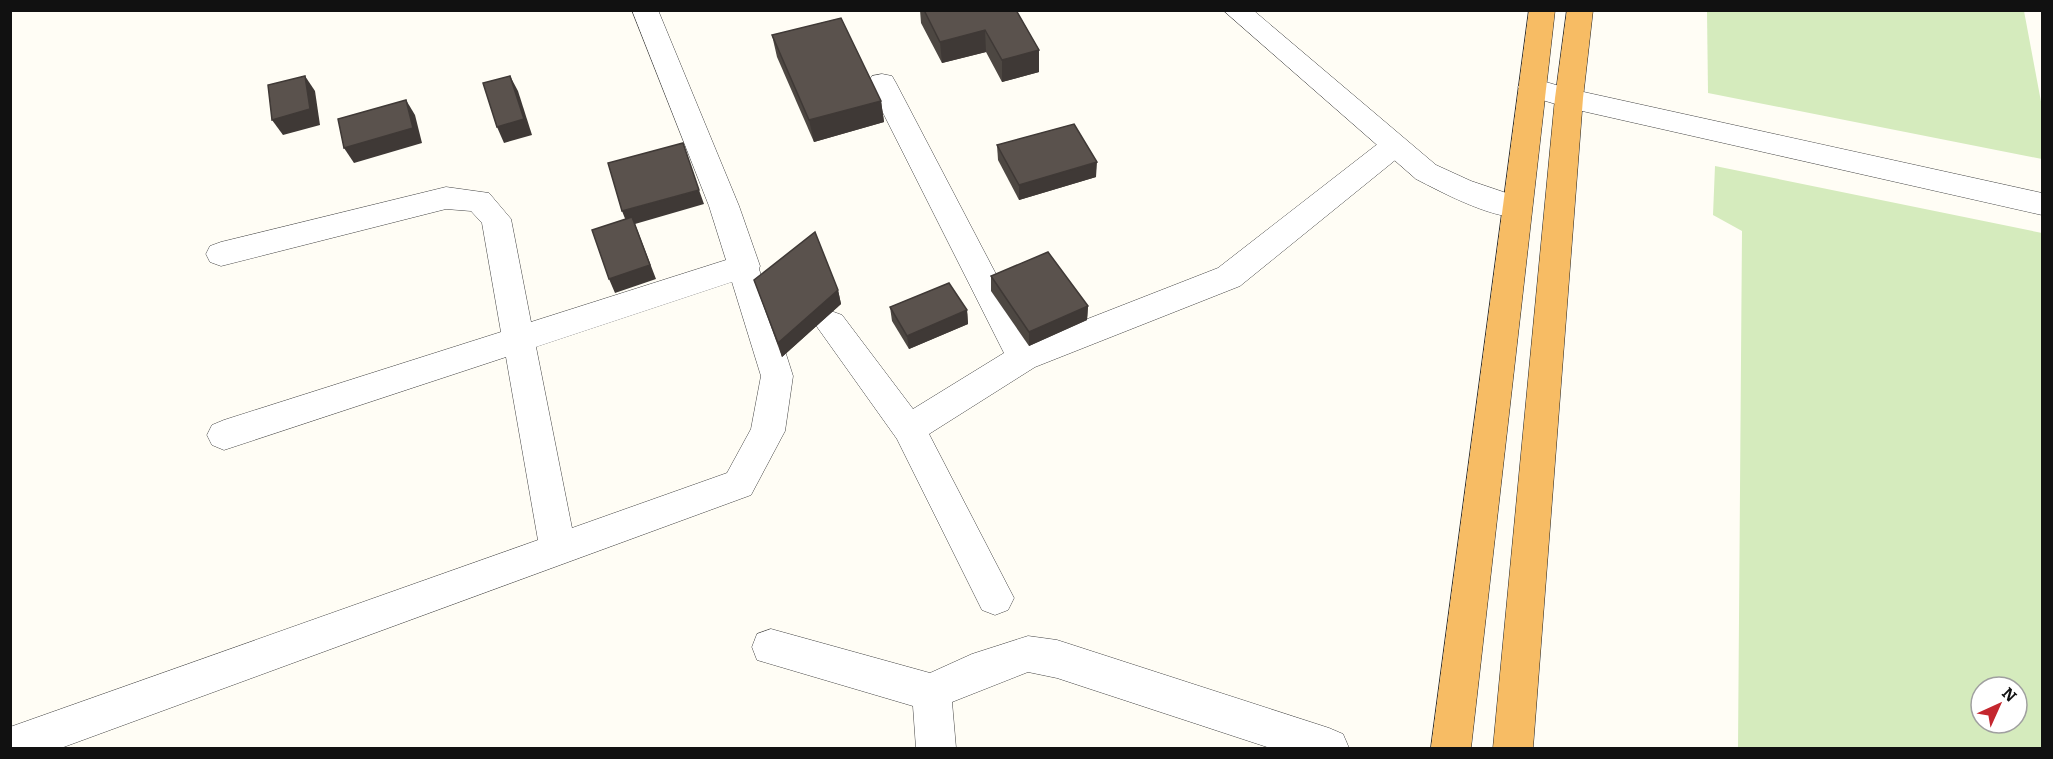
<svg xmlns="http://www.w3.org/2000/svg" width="2053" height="759" font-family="Bitter,serif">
<rect width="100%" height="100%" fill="#fffdf5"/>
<g fill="#d5ebbd" fill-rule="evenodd">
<path d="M1707,11H2024L2042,107V159L1708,93Z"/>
<path d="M1715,166L2042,233V748H1738L1742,231L1713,215ZM1981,687H2017V723H1981Z"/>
</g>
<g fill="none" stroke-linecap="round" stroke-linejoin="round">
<defs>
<g id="minor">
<path d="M632,10H658L739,206L760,266L759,269L793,376L785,431L751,495L61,748H10V727L538,540L506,357L224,450L212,445L207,435L212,425L224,420L501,332L482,223L471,211L446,209L221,266L210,262L206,254L210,246L221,242L446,187L489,193L511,219L531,322L726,260L709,206ZM732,282L761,376L751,429L727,473L572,528L536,347Z"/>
<path d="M882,74L892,76L896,83L1031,341L1218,268L1384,139L1394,136L1404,139L1408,146L1404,153L1240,286L1035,367L929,434L1014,598L1008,610L995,615L982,610L897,439L815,324L820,315L831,311L842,315L913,409L1004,353L868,83L872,76Z"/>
<path d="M771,629L930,673L972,654L1028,636L1057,640L1329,728L1343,734L1349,748H1270L1057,678L1028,672L952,702L956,748H916L913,706L757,660L752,647L757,634Z"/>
</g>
<g id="tertiary">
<path d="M1223,10H1253L1436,165L1471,181L1527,200L1532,208L1527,216C1501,224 1441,192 1416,179Z"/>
<path d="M1532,78L1570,89L2042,193V215L1569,108L1522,94L1518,87L1522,80Z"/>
</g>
<g id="trunk">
<path d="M1529,10H1555L1471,748H1431Z"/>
<path d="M1567,10H1593L1583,98L1533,748H1493L1555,98Z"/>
</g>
</defs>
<use href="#minor" stroke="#444" stroke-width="1"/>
<use href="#tertiary" stroke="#444" stroke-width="1"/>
<use href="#trunk" stroke="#222" stroke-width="1"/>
<use href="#minor" fill="#fff" fill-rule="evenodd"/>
<use href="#tertiary" fill="#fff" fill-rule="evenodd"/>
<use href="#trunk" fill="#f7bc64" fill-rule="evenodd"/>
</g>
<g fill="#4d4742">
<path d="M920,10H1016L1039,50V72L1002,82L986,52L942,63L921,23Z"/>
<path d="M772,35L881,101L884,122L814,142L777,57Z"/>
<path d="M997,145L1096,177L1019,200L998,160Z"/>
<path d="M991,276L1088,306L1087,320L1029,346L991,291Z"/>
<path d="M754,280L838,290L841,304L782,357Z"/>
<path d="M890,307L967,310L968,324L909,349L892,321Z"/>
</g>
<g fill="#3f3936">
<path d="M985,30L986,52L942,63L940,42Z"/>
<path d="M1039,50V72L1002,82V60Z"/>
<path d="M305,76L315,91L320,125L283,135L272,120Z"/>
<path d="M510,76L518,91L532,135L504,143L497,127Z"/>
<path d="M406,100L415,115L422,143L354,163L344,148Z"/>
<path d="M881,101L884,122L814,142L809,120Z"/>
<path d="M1097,162L1096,177L1019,200V185Z"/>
<path d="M699,190L704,204L635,224L656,279L615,293L609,279L628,226L622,211Z"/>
<path d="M838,290L841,304L782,357L778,343Z"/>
<path d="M1088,306L1087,320L1029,346V332Z"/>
<path d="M967,310L968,324L909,349L907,336Z"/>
</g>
<g fill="#5a524d" stroke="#3f3936" stroke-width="1.5">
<path d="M924,10H1016L1039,50L1002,60L985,30L940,42Z"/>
<path d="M841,18L881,101L809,120L772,35Z"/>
<path d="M305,76L310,109L272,120L268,85Z"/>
<path d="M510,76L524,119L497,127L483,83Z"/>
<path d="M406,100L413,128L344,148L338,119Z"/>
<path d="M1074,124L1097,162L1019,185L997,145Z"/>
<path d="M683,143L699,190L622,211L608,163Z"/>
<path d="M632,217L650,265L609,279L592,230Z"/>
<path d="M815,232L838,290L778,343L754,280Z"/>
<path d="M1048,252L1088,306L1029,332L991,276Z"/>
<path d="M949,283L967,310L907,336L890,307Z"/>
</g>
<rect width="2053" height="759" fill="none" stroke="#111111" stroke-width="24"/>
<g transform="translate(1999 705) rotate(45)"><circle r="28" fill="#ffffff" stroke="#a0a0a0" stroke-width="1.5"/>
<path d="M0-4.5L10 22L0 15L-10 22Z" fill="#c4262e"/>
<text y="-9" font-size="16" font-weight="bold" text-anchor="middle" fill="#111111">N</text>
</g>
</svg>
